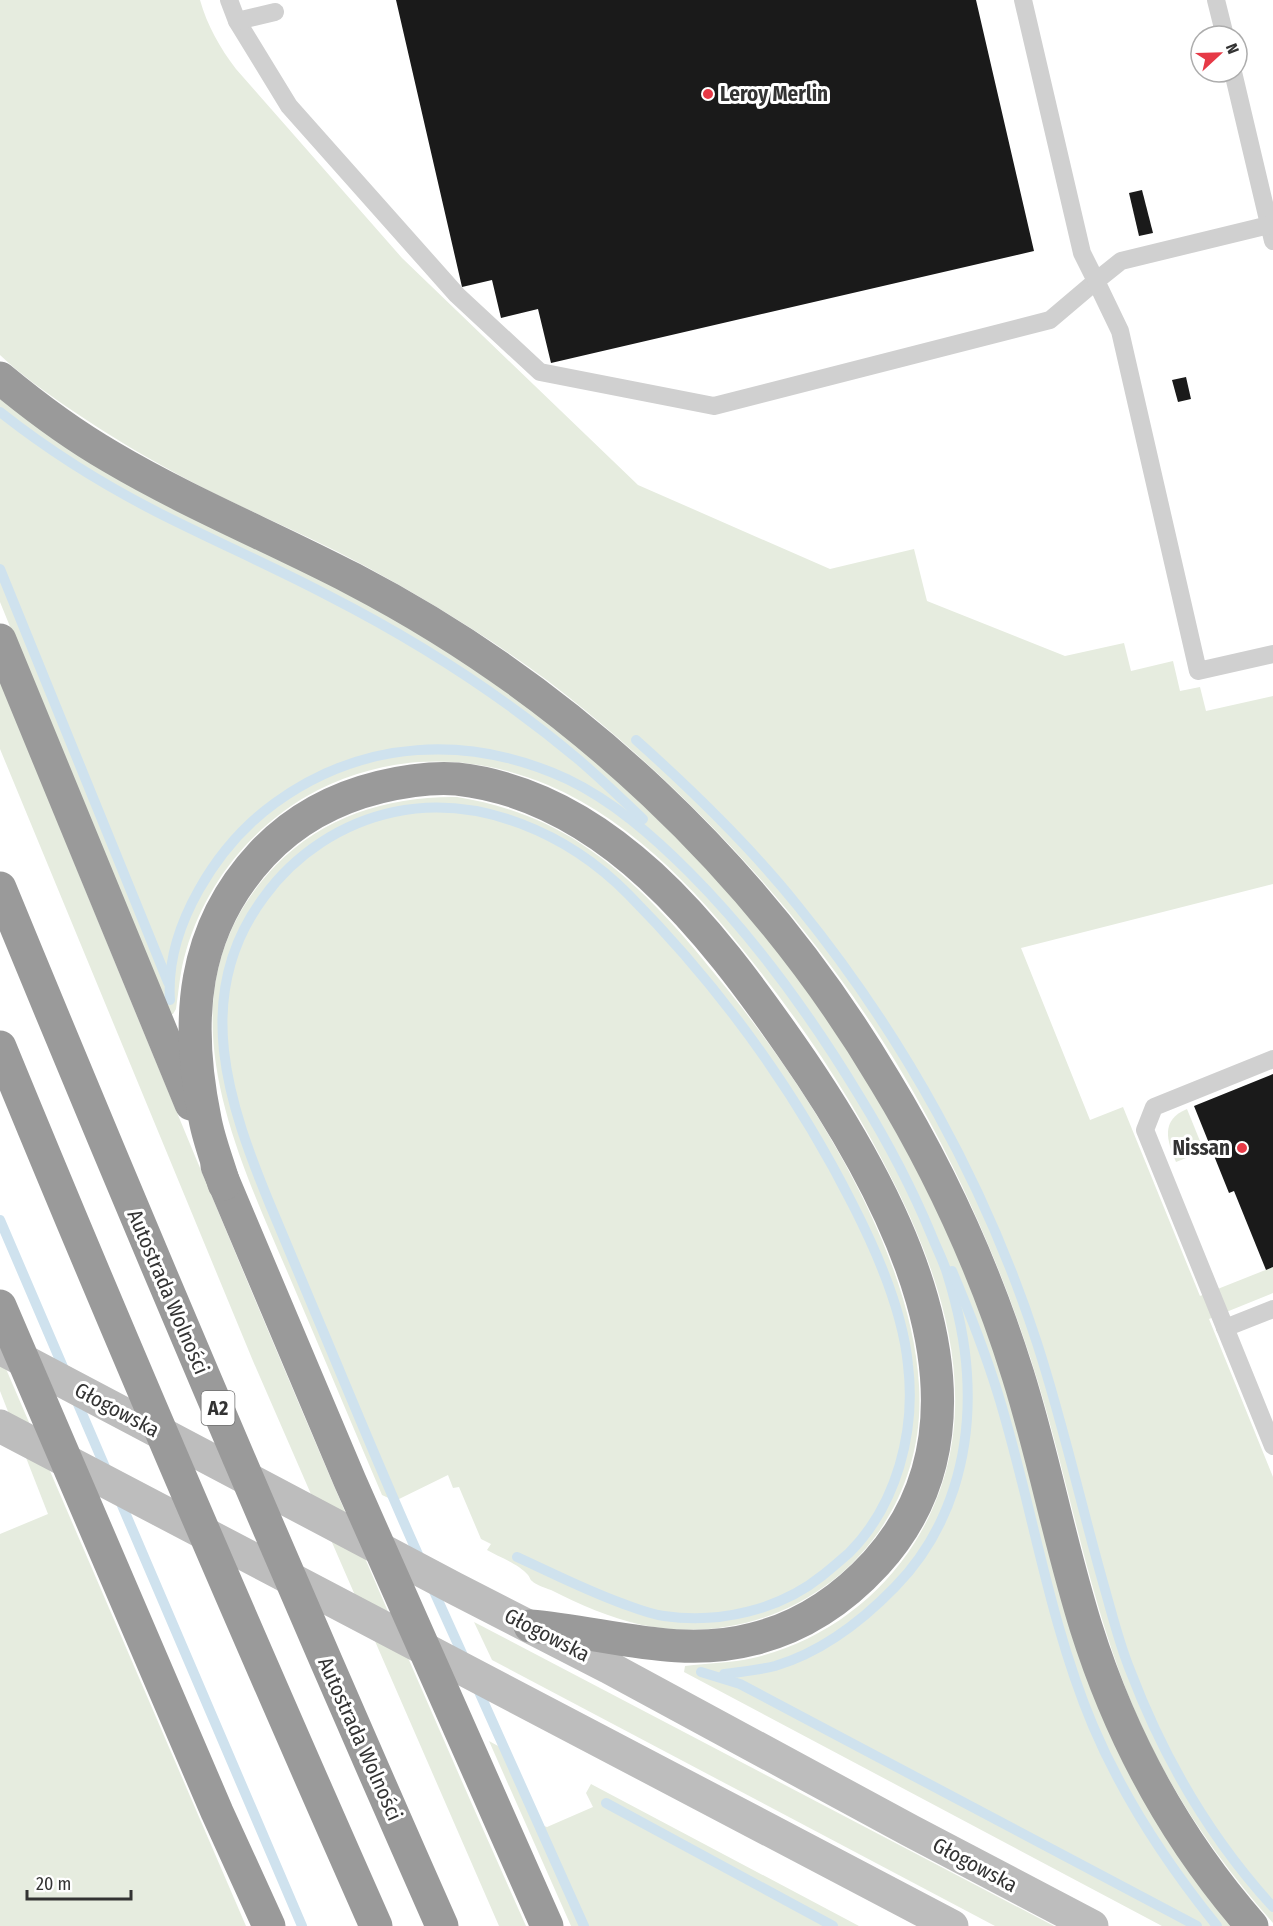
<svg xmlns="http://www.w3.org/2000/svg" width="1273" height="1926" font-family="'Fira Sans Condensed',sans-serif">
<rect width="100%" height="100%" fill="#fff"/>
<g fill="#e6ecdf">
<path d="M0,0H200C207,25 220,48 236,69L402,258L638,485L830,569L914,549L927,601L1065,656L1124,643L1131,671L1173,661L1180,691L1200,687L1206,711L1273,696V884L1021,948L1090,1120L1123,1107L1200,1296L1273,1267V1293L1209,1319L1273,1477V1923C1212,1854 1161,1778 1127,1692C1082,1576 1064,1453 1023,1336C986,1227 930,1110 865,1014C788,900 692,798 586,711C518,655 442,608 365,566C309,536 250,512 194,483C150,460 108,435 67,407C44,391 20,374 0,355Z"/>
<path d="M0,396L454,653L586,750L726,886L840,1032L943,1216L1005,1376L1050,1545L1234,1926H1162L684,1672L685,1666C708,1663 731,1663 753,1658C819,1643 879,1600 915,1542C987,1426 951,1298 895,1185C866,1126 832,1070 794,1017C729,928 653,830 548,785C472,753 392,753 318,790C254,823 206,882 186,951C180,970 179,990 176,1009L173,1014L168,1015L0,602Z"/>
<path d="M0,680C169,1098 342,1514 526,1926H499L253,1361L0,749Z"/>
<path d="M457,797C501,804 543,819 580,843C635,879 678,928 719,979C805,1084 911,1247 919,1385C929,1539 792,1655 642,1625C610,1618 579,1604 551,1590C545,1588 536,1585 532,1581C530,1580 530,1577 528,1575C519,1564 499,1557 487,1550L491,1544L481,1539L459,1487L453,1488L448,1475L395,1501L382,1495C351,1423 321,1350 290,1278C233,1145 156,990 276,865C324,816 389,796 457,797Z"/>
<path d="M1187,1109L1204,1151L1176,1162C1167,1141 1160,1120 1187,1109Z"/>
<path d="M0,1355L246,1926H0V1534L48,1514L0,1391Z"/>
<path d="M474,1622L1054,1926H995L492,1660Z"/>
<path d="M489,1741L511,1753L544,1826L547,1827L593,1807L586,1793L591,1784L859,1926H571Z"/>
</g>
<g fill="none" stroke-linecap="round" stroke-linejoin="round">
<g stroke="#cfe2ee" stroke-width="10">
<path d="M0,412C48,450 102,484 157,512C214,541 272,566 329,596C417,641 503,696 579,760C601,779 622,799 643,819"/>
<path d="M0,569L168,982"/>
<path d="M636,740C693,791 749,845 797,905C902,1034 986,1185 1037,1343C1063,1423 1081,1505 1104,1586C1112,1614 1119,1643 1130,1670C1163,1757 1210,1838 1273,1907"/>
<path d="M170,1000C165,927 217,845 275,803C363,739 469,734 567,779C613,801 653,836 689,872C756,939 811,1016 860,1097C887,1141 911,1186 931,1234C936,1247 943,1260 947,1273C957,1305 965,1341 967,1374C972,1452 951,1530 895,1587C862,1621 822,1652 775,1666C759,1670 741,1672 724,1674"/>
<path d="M0,1220L66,1374"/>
<path d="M952,1271C969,1311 985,1352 998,1394C1032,1504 1048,1619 1093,1726C1124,1799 1167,1864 1217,1926"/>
<path d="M75,1397L108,1474"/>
<path d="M118,1496L302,1926"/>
<path d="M421,1561C384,1479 350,1395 315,1312C300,1277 286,1242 271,1207C229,1105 190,996 264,897C295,854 342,823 394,812C480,794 569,834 629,895C720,987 795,1090 853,1205C877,1252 903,1312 908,1365C916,1431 897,1505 849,1553C841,1560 832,1568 823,1575C780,1610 719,1624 664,1616C649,1614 635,1608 621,1603C585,1590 552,1573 517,1557"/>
<path d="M432,1587L465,1660"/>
<path d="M701,1672L740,1684L1197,1926"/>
<path d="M476,1685L584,1926"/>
<path d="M606,1803L833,1926"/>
</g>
</g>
<g fill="#1a1a1a">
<path d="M396,0H976L1034,251L551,363L538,309L501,318L492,280L462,287Z"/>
<path d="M1142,190L1153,233L1139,236L1129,193Z"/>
<path d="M1186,377L1191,399L1178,402L1172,380Z"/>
<path d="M1273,1074V1267L1266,1270L1234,1191L1229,1193L1194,1106Z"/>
</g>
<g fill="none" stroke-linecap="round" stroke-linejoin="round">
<g stroke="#d0d0d0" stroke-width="18">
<path d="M229,0L237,21L289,106L457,295L540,372L714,406L1050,320L1096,281L1082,253L1023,0"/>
<path d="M1216,0L1225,36"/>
<path d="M237,21L275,12"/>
<path d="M1233,72L1273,241"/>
<path d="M1269,225L1121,261L1096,281L1120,331L1198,671L1273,654"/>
<path d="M1273,1059L1154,1107L1145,1130L1273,1446"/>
<path d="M1225,1328L1273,1309"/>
</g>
<g stroke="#bdbdbd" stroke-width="33">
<path d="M0,1348L454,1588L608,1667L911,1831L1092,1926"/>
<path d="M0,1426L952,1926"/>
</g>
<g stroke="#9a9a9a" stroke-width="33">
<path d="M0,378C35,407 71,434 111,457C189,503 272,537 353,579C572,693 759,869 885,1081C941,1173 986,1272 1018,1375C1044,1458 1060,1544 1086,1627C1121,1738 1175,1838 1252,1926"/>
<path d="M0,640L191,1104"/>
<path d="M0,888C143,1236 290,1582 442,1926"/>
<path d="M0,1047C121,1342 247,1634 376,1926"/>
<path d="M217,1166L350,1481L547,1926"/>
<path d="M224,1184C218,1163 209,1141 205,1119C185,1021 191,930 262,854C294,820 335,798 380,787C405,781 432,777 457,779C608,796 711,931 791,1046C888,1185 1015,1410 876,1563C842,1600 802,1627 753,1639C678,1659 605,1632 530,1626"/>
<path d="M0,1306L217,1812L269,1926"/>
</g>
</g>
<g fill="#e63946" stroke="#fff" stroke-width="2">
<circle cx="708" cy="94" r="6"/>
<circle cx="1242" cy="1148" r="6"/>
</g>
<g text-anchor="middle" stroke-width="6" stroke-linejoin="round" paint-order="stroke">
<rect fill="#fff" stroke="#707070" stroke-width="1.5" x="201.5" y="1391" width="33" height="34" rx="4.5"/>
<g font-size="20" font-weight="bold" fill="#333">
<text x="218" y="1415">A2</text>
</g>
<g font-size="21" font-weight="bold" fill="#333" stroke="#fff" text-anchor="start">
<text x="720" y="101">Leroy Merlin</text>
<text x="1230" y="1155" text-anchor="end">Nissan</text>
</g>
<g font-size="21" fill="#333" stroke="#fff">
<text transform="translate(168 1292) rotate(67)" y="7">Autostrada Wolności</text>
<text transform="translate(117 1410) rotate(28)" y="7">Głogowska</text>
<text transform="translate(547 1635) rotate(27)" y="7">Głogowska</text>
<text transform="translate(360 1739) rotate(66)" y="7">Autostrada Wolności</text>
<text transform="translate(975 1865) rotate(28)" y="7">Głogowska</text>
</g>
</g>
<g transform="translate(1219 54) rotate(68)"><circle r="28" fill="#ffffff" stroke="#adadad" stroke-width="1.5"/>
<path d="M0-4.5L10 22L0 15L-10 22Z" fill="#e63946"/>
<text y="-9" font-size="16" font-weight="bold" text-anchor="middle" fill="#333333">N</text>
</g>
<path d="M27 1890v9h104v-9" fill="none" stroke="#333333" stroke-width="3"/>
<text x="36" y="1890" font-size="18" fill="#333333" stroke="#ffffff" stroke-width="4.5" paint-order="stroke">20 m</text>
</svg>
